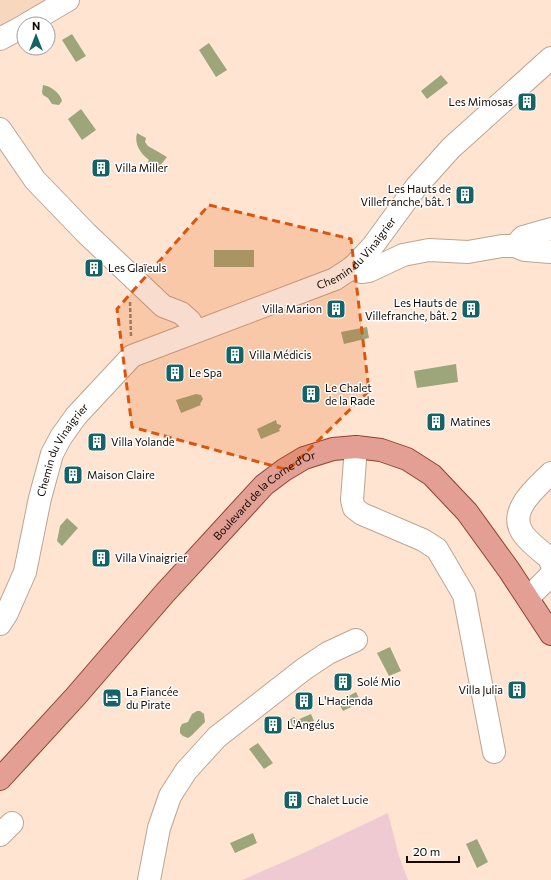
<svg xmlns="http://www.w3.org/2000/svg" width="551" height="880" font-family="Commissioner,sans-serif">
<rect width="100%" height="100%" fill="#ffe5d1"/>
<path fill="#f7d8bf" d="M0,0H47L0,30Z"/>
<path fill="#f0cad2" d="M388,813L399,856L408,880H242L297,856Z"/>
<g fill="#9da57b">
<path d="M72,34L86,56L76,62L62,40Z"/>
<path d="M209,43L227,70L216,77L199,50Z"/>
<path d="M441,75L448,83L427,99L421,91Z"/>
<path d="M43,85C51,86 60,93 62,101L59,105L52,104L48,98L43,95L42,92Z"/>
<path d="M81,109L96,130L82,140L68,119Z"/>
<path d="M137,133L146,138L145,142L148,146L167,157L160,166L154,167L147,164L149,160C140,153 134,144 137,133Z"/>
<rect x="214" y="250" width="40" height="17"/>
<path d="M367,327L369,338L344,344L341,332Z"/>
<path d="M456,364L458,382L417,388L414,371Z"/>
<path d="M196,394L201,395L203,399L200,404L201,405L181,413L176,400Z"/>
<path d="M276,420L277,424L281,425V427L279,429L280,431L261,439L257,429Z"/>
<path d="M67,518L78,528L62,546L57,541L60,526Z"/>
<path d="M390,647L401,671L389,676L377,653Z"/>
<path d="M356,692L361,702L343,711L338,702Z"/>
<path d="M197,711H200L204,714L205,722L191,736L188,738L183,736L180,733V728L182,724L188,722L192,714Z"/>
<path d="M311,714L314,721L295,730L289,720L294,717L297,720Z"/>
<path d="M258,743L273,763L264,769L249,749Z"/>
<path d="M253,833L257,843L235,853L230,843Z"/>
<path d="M477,839L488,862L477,868L466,844Z"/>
</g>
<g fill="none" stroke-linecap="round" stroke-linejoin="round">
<defs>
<g id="minor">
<path d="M27,24L68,0"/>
<path d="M0,39L24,26"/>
<path d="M0,129L35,180L86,233L163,306L181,313L190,321L195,331"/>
<path d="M515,246L523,237L551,229"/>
<path d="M353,267L361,272L369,271L403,255L429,250L468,252L502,246H515L525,250L551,252"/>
<path d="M356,447L352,500L354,508L362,514L423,540L437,549L464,595L494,752"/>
<path d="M551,473C537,487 508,510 522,532C526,540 542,552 549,558L551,563"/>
<path d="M528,598L548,578L551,574"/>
<path id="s1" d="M0,624L7,613L25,572L40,498L52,454L61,437L76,416L132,356L335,279L353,267L372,247L416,187L451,148L551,58"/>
<path d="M0,835L12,823"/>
<path d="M149,880L159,828L170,796L186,771L217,737L304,669L328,653L356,640"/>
</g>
<g id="major">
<path id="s2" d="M0,779L76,696L164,594L264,485L284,470L304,458L333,449L356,447L381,450L407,459L432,475L467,512L509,570L551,634"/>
</g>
</defs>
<use href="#minor" stroke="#bda492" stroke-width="24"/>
<use href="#major" stroke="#8e4132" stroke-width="24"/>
<path stroke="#918072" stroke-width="2.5" stroke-dasharray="4 2" stroke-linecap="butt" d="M130,302L131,337"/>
<use href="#minor" stroke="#fff" stroke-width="22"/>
<use href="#major" stroke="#e39f93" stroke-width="22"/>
</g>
<path fill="#dd550c" fill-opacity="0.2" stroke="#dd550c" stroke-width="3" stroke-dasharray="8 5" stroke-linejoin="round" d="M209,205L351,239L369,391L288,470L132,427L117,309Z"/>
<defs>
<symbol id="building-square" viewBox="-11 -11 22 22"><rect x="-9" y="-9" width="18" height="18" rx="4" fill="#146367" stroke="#fff"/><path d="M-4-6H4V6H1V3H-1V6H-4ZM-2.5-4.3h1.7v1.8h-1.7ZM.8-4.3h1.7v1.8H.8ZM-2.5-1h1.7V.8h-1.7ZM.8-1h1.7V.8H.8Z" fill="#fff"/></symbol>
<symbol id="hotel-square" viewBox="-11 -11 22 22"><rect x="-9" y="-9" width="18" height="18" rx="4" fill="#146367" stroke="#fff"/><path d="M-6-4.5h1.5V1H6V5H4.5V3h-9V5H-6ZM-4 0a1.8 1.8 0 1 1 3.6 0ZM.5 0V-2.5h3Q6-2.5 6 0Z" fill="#fff"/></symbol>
</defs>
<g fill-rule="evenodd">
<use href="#building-square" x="516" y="91" width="22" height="22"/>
<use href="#building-square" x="90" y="157" width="22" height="22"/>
<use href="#building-square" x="454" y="184" width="22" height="22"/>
<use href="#building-square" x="83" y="257" width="22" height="22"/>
<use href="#building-square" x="325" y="298" width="22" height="22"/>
<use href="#building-square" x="460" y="298" width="22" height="22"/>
<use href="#building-square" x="224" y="344" width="22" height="22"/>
<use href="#building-square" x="164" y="362" width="22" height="22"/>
<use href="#building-square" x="300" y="383" width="22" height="22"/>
<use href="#building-square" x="425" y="411" width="22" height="22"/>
<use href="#building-square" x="86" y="431" width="22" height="22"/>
<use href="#building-square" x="62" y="464" width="22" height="22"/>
<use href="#building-square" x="90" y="547" width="22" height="22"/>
<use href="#building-square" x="332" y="671" width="22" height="22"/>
<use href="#building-square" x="506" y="679" width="22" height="22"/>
<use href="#hotel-square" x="101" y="687" width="22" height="22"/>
<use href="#building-square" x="293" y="690" width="22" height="22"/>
<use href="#building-square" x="262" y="714" width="22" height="22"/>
<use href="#building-square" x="282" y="789" width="22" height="22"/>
</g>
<g text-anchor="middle" stroke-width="3" stroke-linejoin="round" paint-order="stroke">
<g font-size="11" fill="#120a04" stroke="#fff" text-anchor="start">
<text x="513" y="106" text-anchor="end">Les Mimosas</text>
<text x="115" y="172">Villa Miller</text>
<text x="451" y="193" text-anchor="end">Les Hauts de<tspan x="451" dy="13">Villefranche, bât. 1</tspan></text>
<text x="108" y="272">Les Glaïeuls</text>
<text x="457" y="307" text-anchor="end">Les Hauts de<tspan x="457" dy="13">Villefranche, bât. 2</tspan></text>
<text x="322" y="313" text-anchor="end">Villa Marion</text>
<text x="249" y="359">Villa Médicis</text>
<text x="189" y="377">Le Spa</text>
<text x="325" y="392">Le Chalet<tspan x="325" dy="13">de la Rade</tspan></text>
<text x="450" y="426">Matines</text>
<text x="111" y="446">Villa Yolande</text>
<text x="87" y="479">Maison Claire</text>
<text x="115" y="562">Villa Vinaigrier</text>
<text x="357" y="686">Solé Mio</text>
<text x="503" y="694" text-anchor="end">Villa Julia</text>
<text x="126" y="696">La Fiancée<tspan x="126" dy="13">du Pirate</tspan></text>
<text x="318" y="705">L'Hacienda</text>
<text x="287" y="729">L'Angélus</text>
<text x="307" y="804">Chalet Lucie</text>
</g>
<g font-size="11" fill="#120a04" stroke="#fff">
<text dy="4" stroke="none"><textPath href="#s1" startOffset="556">Chemin du Vinaigrier</textPath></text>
<text dy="4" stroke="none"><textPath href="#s1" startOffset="187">Chemin du Vinaigrier</textPath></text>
<text dy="4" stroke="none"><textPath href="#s2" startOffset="389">Boulevard de la Corne d'Or</textPath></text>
</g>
</g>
<g transform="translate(36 36)"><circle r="19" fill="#ffffff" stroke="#a09d9b"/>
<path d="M0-3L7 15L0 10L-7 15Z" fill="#146367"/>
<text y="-6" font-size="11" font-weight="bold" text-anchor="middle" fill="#120a04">N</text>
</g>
<path d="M407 856v6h52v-6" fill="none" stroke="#120a04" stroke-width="2"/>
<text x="413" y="856" font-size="12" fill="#120a04" stroke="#ffffff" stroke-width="3" paint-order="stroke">20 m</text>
</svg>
